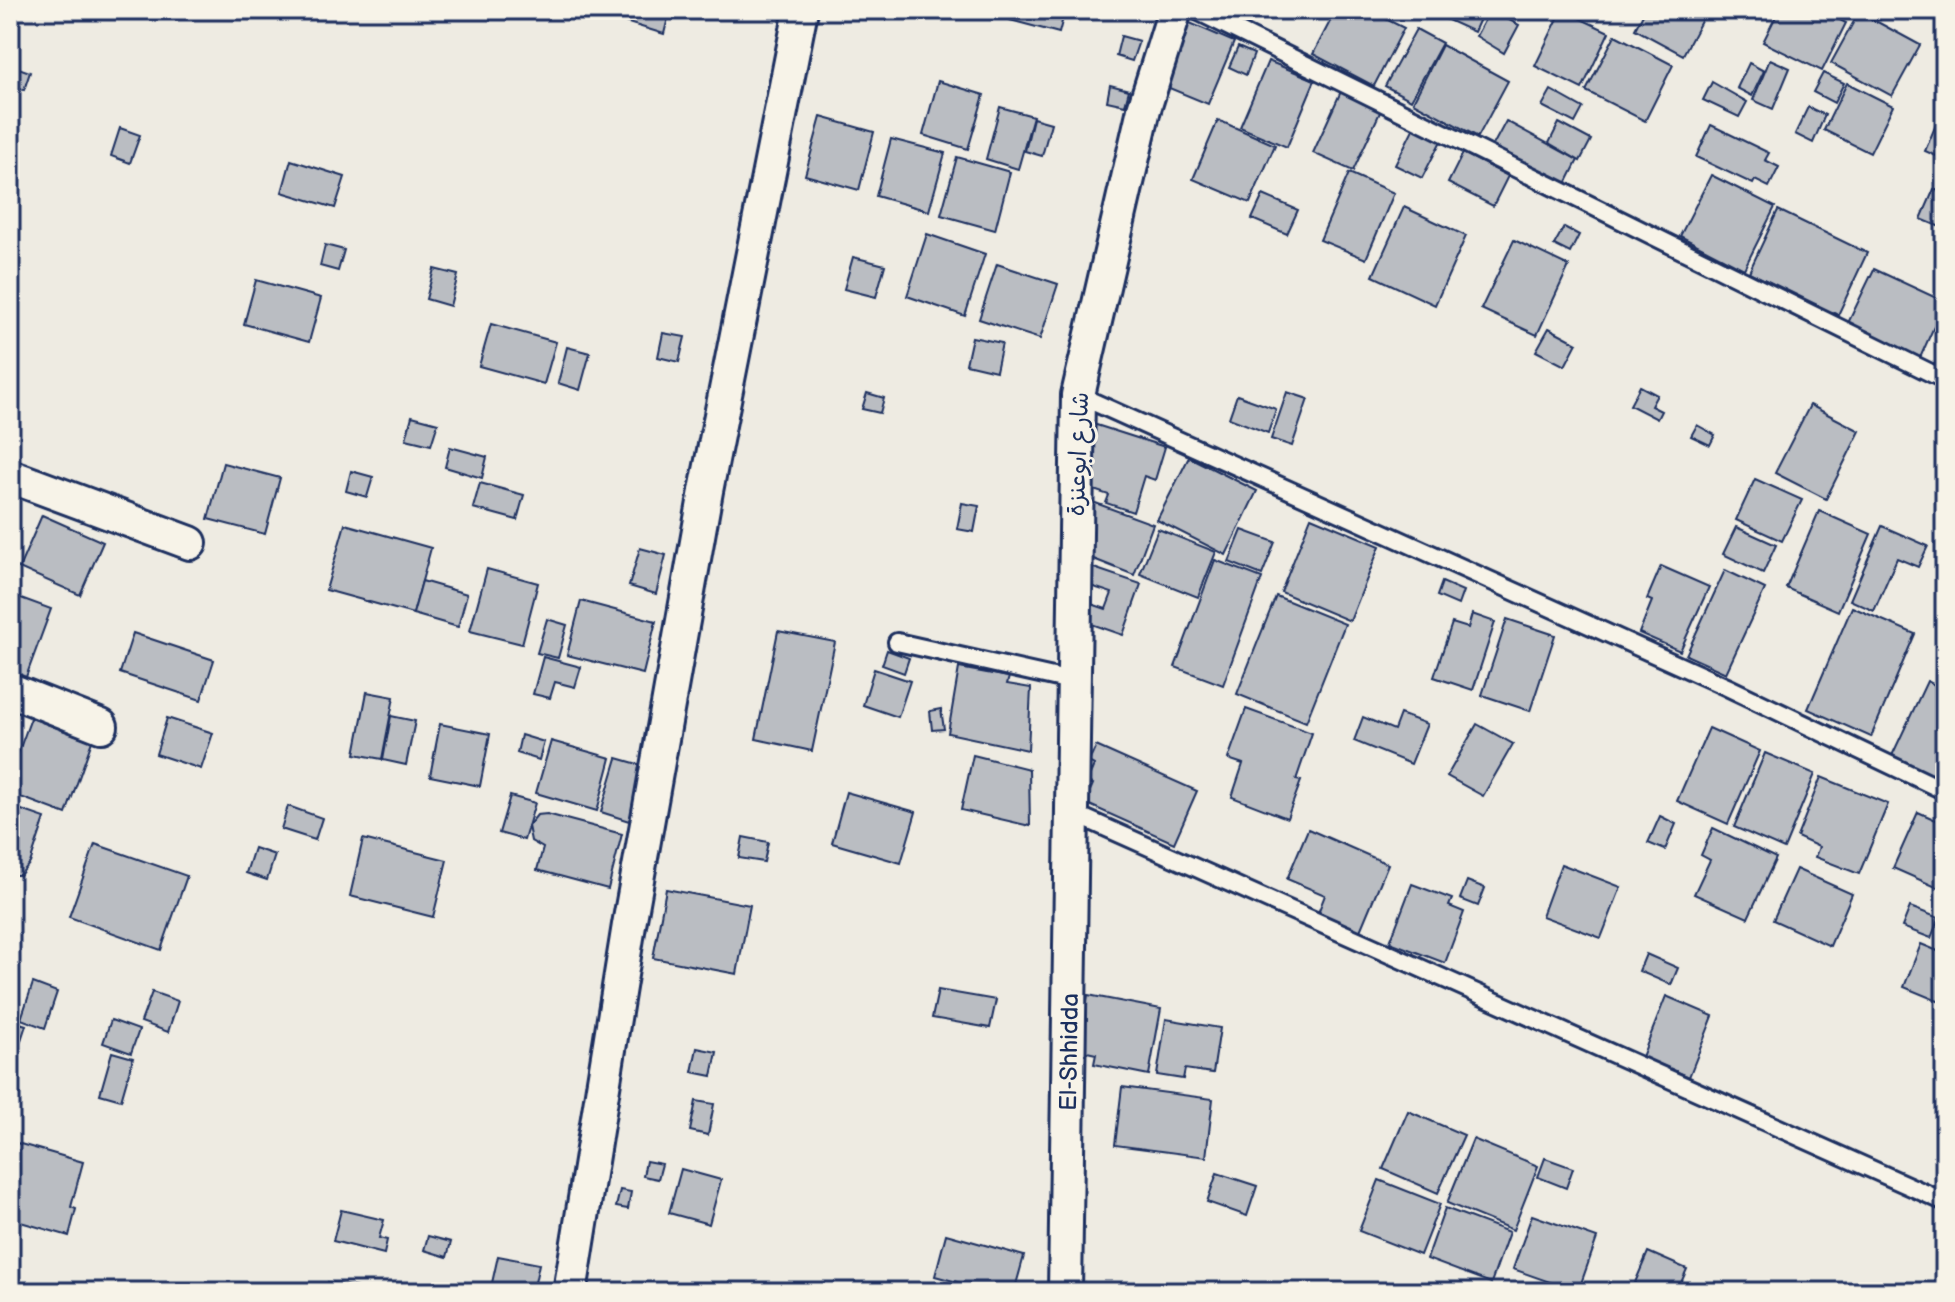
<svg xmlns="http://www.w3.org/2000/svg" width="1955" height="1302" font-family="'Balsamiq Sans','Playpen Sans Arabic',sans-serif">
<rect width="100%" height="100%" fill="#eeebe2"/>
<filter id="ink" filterUnits="userSpaceOnUse"><feTurbulence type="fractalNoise" baseFrequency=".0125" numOctaves="2"/><feDisplacementMap in="SourceGraphic" scale="16" xChannelSelector="R" yChannelSelector="G"/><feConvolveMatrix kernelMatrix="1 2 1 2 8 2 1 2 1" color-interpolation-filters="sRGB"/></filter>
<g filter="url(#ink)">
<g fill="#babdc2" stroke="#1b2f5e" stroke-width="2">
<path d="M586,10H670L664,34Z"/>
<path d="M1013,10H1065L1059,33L1010,20Z"/>
<path d="M1336,10H1368L1404,28L1374,86L1313,54Z"/>
<path d="M1426,10H1484L1474,32Z"/>
<path d="M1490,10L1519,25L1504,53L1476,36Z"/>
<path d="M1562,10L1609,32L1582,89L1535,66Z"/>
<path d="M1645,10H1707L1683,55L1635,29Z"/>
<path d="M1779,10H1820L1846,23L1822,71L1763,42Z"/>
<path d="M1861,10H1886L1880,20Z"/>
<path d="M1859,12L1920,45L1892,96L1831,63Z"/>
<path d="M1183,20L1234,42L1208,104L1157,83Z"/>
<path d="M1416,29L1442,43L1411,100L1385,86Z"/>
<path d="M1615,35L1673,65L1645,121L1586,91Z"/>
<path d="M1121,36L1139,41L1132,61L1116,56Z"/>
<path d="M1442,45L1508,81L1478,137L1413,102Z"/>
<path d="M1238,47L1254,54L1246,75L1229,67Z"/>
<path d="M1770,59L1790,68L1773,109L1753,100Z"/>
<path d="M1268,61L1315,80L1287,147L1240,127Z"/>
<path d="M1749,63L1764,71L1752,96L1737,88Z"/>
<path d="M10,65L30,72L24,90L10,86Z"/>
<path d="M1823,73L1844,83L1834,103L1813,92Z"/>
<path d="M938,81L984,95L968,149L923,135Z"/>
<path d="M1712,82L1747,102L1739,117L1703,100Z"/>
<path d="M1847,83L1893,106L1870,153L1824,130Z"/>
<path d="M1110,85L1129,90L1125,105L1107,101Z"/>
<path d="M1342,89L1382,108L1353,171L1313,153Z"/>
<path d="M1551,90L1583,108L1575,123L1542,106Z"/>
<path d="M1000,107L1033,116L1018,169L986,159Z"/>
<path d="M1808,107L1825,115L1813,143L1795,134Z"/>
<path d="M821,117L874,132L859,190L805,175Z"/>
<path d="M1033,118L1051,123L1042,156L1025,151Z"/>
<path d="M1218,120L1275,145L1250,203L1193,179Z"/>
<path d="M1506,121L1578,160L1564,188L1491,149Z"/>
<path d="M1937,122L1945,126L1941,158L1925,151Z"/>
<path d="M1559,123L1591,140L1580,161L1549,143Z"/>
<path d="M1711,125L1769,153L1765,160L1779,167L1769,187L1755,180L1753,184L1696,157Z"/>
<path d="M1414,127L1441,141L1422,178L1395,165Z"/>
<path d="M120,128L140,135L130,163L111,156Z"/>
<path d="M891,139L945,153L929,211L876,196Z"/>
<path d="M1463,153L1508,176L1493,206L1448,183Z"/>
<path d="M957,157L1010,172L995,230L941,215Z"/>
<path d="M291,160L345,177L335,208L282,192Z"/>
<path d="M1349,173L1394,193L1366,259L1320,240Z"/>
<path d="M1711,175L1775,207L1744,269L1680,236Z"/>
<path d="M1934,189L1945,194V229L1921,219Z"/>
<path d="M1263,195L1298,210L1287,234L1252,219Z"/>
<path d="M1404,207L1466,236L1435,305L1373,276Z"/>
<path d="M1778,210L1867,253L1838,315L1749,272Z"/>
<path d="M1564,227L1579,235L1570,253L1554,245Z"/>
<path d="M927,234L985,254L965,316L907,296Z"/>
<path d="M1514,240L1569,266L1537,335L1481,309Z"/>
<path d="M325,245L344,250L338,271L320,266Z"/>
<path d="M853,257L885,265L876,297L844,289Z"/>
<path d="M997,264L1058,284L1040,339L979,319Z"/>
<path d="M434,269L458,275L450,306L426,299Z"/>
<path d="M1874,269L1945,302L1920,358L1848,323Z"/>
<path d="M256,280L321,298L309,342L244,324Z"/>
<path d="M491,324L556,342L544,384L479,366Z"/>
<path d="M1549,328L1577,343L1565,366L1536,351Z"/>
<path d="M663,333L685,337L679,362L658,357Z"/>
<path d="M972,337L1002,343L996,371L966,364Z"/>
<path d="M1945,346V371L1935,366Z"/>
<path d="M567,347L590,353L580,390L558,383Z"/>
<path d="M1640,386L1657,395L1651,406L1661,411L1657,419L1630,405Z"/>
<path d="M1287,392L1308,399L1292,446L1271,439Z"/>
<path d="M867,393L884,398L880,413L862,409Z"/>
<path d="M1237,395L1276,409L1268,433L1229,418Z"/>
<path d="M1810,405L1860,431L1826,499L1775,473Z"/>
<path d="M412,416L438,423L431,445L406,439Z"/>
<path d="M1087,422L1165,447L1155,480L1144,476L1133,512L1106,503L1109,495L1076,484Z"/>
<path d="M1697,425L1715,435L1710,445L1691,436Z"/>
<path d="M450,447L487,457L482,478L445,467Z"/>
<path d="M1189,457L1257,491L1226,555L1157,520Z"/>
<path d="M223,463L280,478L265,534L208,519Z"/>
<path d="M351,471L373,477L367,497L346,491Z"/>
<path d="M1755,479L1802,500L1782,541L1736,520Z"/>
<path d="M480,483L524,495L517,520L473,508Z"/>
<path d="M1090,501L1153,524L1134,575L1086,556Z"/>
<path d="M962,503L979,506L974,532L957,529Z"/>
<path d="M1819,511L1871,534L1838,611L1786,588Z"/>
<path d="M42,515L103,542L80,595L19,568Z"/>
<path d="M1311,517L1380,546L1350,621L1281,592Z"/>
<path d="M345,524L431,548L413,614L326,590Z"/>
<path d="M1882,526L1928,546L1918,567L1897,558L1874,611L1850,600Z"/>
<path d="M1736,527L1776,545L1763,573L1723,554Z"/>
<path d="M1158,529L1216,552L1198,597L1140,574Z"/>
<path d="M1242,530L1275,542L1262,575L1229,562Z"/>
<path d="M640,548L666,555L656,594L629,586Z"/>
<path d="M1215,560L1262,578L1223,685L1175,667Z"/>
<path d="M1088,566L1141,584L1123,635L1077,619L1083,601L1106,609L1112,593L1082,583Z"/>
<path d="M1661,566L1709,587L1680,651L1639,633L1652,601L1647,599Z"/>
<path d="M487,569L538,583L522,644L470,631Z"/>
<path d="M1725,570L1765,589L1726,673L1686,655Z"/>
<path d="M422,581L467,594L458,627L413,614Z"/>
<path d="M1442,582L1463,591L1458,605L1437,596Z"/>
<path d="M10,594L51,609L23,685L10,680Z"/>
<path d="M1276,596L1345,624L1306,722L1237,694Z"/>
<path d="M581,601L656,621L643,674L567,655Z"/>
<path d="M1852,607L1915,634L1871,737L1808,709Z"/>
<path d="M1472,614L1495,622L1473,690L1434,677L1452,623L1468,628Z"/>
<path d="M547,619L567,625L558,658L537,653Z"/>
<path d="M1507,619L1555,635L1530,711L1482,695Z"/>
<path d="M778,631L835,642L812,751L756,739Z"/>
<path d="M133,633L214,660L201,700L120,673Z"/>
<path d="M887,650L909,658L904,673L882,665Z"/>
<path d="M543,657L581,667L575,687L555,682L550,698L533,694Z"/>
<path d="M959,668L1009,677L1007,684L1031,688L1028,750L948,733Z"/>
<path d="M874,669L910,681L898,717L863,705Z"/>
<path d="M1927,681L1945,690V789L1889,762Z"/>
<path d="M367,692L394,697L382,759L355,754Z"/>
<path d="M941,709L944,729L932,730L930,711Z"/>
<path d="M1246,709L1312,733L1296,780L1301,781L1287,818L1232,797L1243,764L1228,759Z"/>
<path d="M1400,714L1427,724L1411,764L1354,741L1363,717L1394,730Z"/>
<path d="M391,716L415,721L406,765L383,760Z"/>
<path d="M31,718L92,741L66,814L10,793V775Z"/>
<path d="M167,718L213,733L201,769L156,754Z"/>
<path d="M440,724L490,734L480,786L430,776Z"/>
<path d="M1477,724L1513,744L1483,796L1447,776Z"/>
<path d="M1709,728L1760,751L1728,824L1677,801Z"/>
<path d="M521,735L544,742L539,760L517,753Z"/>
<path d="M551,741L611,758L597,811L536,793Z"/>
<path d="M1096,746L1197,791L1174,843L1085,803L1093,784L1087,782L1094,765L1089,762Z"/>
<path d="M1765,753L1815,774L1784,849L1734,827Z"/>
<path d="M973,755L1029,769L1030,826L961,810Z"/>
<path d="M617,758L645,766L629,821L601,812Z"/>
<path d="M1821,777L1888,804L1859,874L1815,857L1819,847L1797,837Z"/>
<path d="M846,792L916,812L901,863L832,843Z"/>
<path d="M510,796L535,803L524,840L499,833Z"/>
<path d="M10,806L45,818L30,863L20,875H10Z"/>
<path d="M288,806L322,818L315,840L281,829Z"/>
<path d="M1918,812L1945,824V891L1893,868Z"/>
<path d="M547,814L622,834L608,889L537,870L543,848L531,841L528,826L537,815Z"/>
<path d="M1660,816L1676,824L1665,850L1648,843Z"/>
<path d="M1713,828L1776,858L1748,918L1694,894L1710,860L1701,855Z"/>
<path d="M1308,829L1388,864L1360,931L1318,913L1325,895L1287,879Z"/>
<path d="M743,837L768,842L764,862L739,858Z"/>
<path d="M363,839L447,860L433,917L350,896Z"/>
<path d="M95,844L187,876L161,950L69,917Z"/>
<path d="M254,848L275,855L267,880L246,873Z"/>
<path d="M1561,864L1621,887L1601,938L1542,916Z"/>
<path d="M1796,869L1852,894L1830,946L1773,920Z"/>
<path d="M1467,881L1485,888L1478,906L1460,899Z"/>
<path d="M1412,884L1452,899L1449,906L1464,912L1445,963L1390,942Z"/>
<path d="M666,889L750,905L737,974L653,958Z"/>
<path d="M1910,907L1939,918L1931,938L1902,927Z"/>
<path d="M1921,944L1945,954V1004L1904,987Z"/>
<path d="M1646,954L1678,968L1671,985L1639,971Z"/>
<path d="M33,983L57,992L45,1028L21,1019Z"/>
<path d="M938,990L996,1000L990,1028L932,1018Z"/>
<path d="M152,992L178,1001L168,1032L141,1022Z"/>
<path d="M1088,995L1161,1009L1149,1075L1094,1064L1096,1054L1078,1050Z"/>
<path d="M1666,996L1713,1016L1689,1077L1642,1057Z"/>
<path d="M1166,1019L1220,1028L1213,1073L1185,1069L1183,1079L1157,1075Z"/>
<path d="M10,1020L26,1025L10,1074Z"/>
<path d="M111,1020L139,1030L131,1053L103,1043Z"/>
<path d="M697,1048L717,1052L712,1076L692,1072Z"/>
<path d="M112,1052L133,1058L121,1100L100,1094Z"/>
<path d="M1122,1087L1213,1099L1206,1157L1115,1145Z"/>
<path d="M696,1101L714,1104L708,1135L690,1131Z"/>
<path d="M1408,1111L1464,1135L1438,1193L1383,1169Z"/>
<path d="M1473,1139L1538,1166L1513,1230L1447,1203Z"/>
<path d="M10,1141L83,1162L71,1207L76,1209L69,1236L10,1219Z"/>
<path d="M1545,1158L1573,1168L1566,1188L1538,1177Z"/>
<path d="M646,1161L662,1164L658,1179L643,1176Z"/>
<path d="M681,1169L721,1180L709,1224L669,1213Z"/>
<path d="M1217,1173L1257,1186L1247,1216L1207,1202Z"/>
<path d="M1379,1180L1440,1204L1420,1255L1359,1231Z"/>
<path d="M620,1190L631,1192L628,1209L616,1207Z"/>
<path d="M1445,1208L1509,1232L1491,1283L1427,1259Z"/>
<path d="M341,1210L384,1220L379,1238L387,1240L384,1254L333,1241Z"/>
<path d="M1532,1215L1597,1238L1578,1292L1513,1269Z"/>
<path d="M946,1234L1024,1256L1014,1292H994L935,1276Z"/>
<path d="M428,1236L451,1242L447,1257L424,1250Z"/>
<path d="M1648,1252L1687,1269L1677,1292H1631Z"/>
<path d="M498,1256L539,1264L533,1292H490Z"/>
<path d="M328,1282L368,1290V1292H326Z"/>
</g>
<g fill="none" stroke-linecap="round" stroke-linejoin="round">
<defs>
<g id="service">
<path d="M1195,10L1945,380"/>
<path d="M1078,395L1727,687L1945,791"/>
<path d="M897,642L1071,681"/>
<path d="M1073,813L1945,1202"/>
</g>
<g id="minor">
<path d="M10,476L190,543"/>
<path d="M10,690L101,726"/>
<path d="M570,1292L629,925L706,491L801,10"/>
<path d="M1065,1292L1078,395L1144,109L1175,10"/>
</g>
</defs>
<use href="#service" stroke="#1b2f5e" stroke-width="22"/>
<use href="#minor" stroke="#1b2f5e" stroke-width="38"/>
<use href="#service" stroke="#f7f3e8" stroke-width="16"/>
<use href="#minor" stroke="#f7f3e8" stroke-width="32"/>
</g>
</g>
<g text-anchor="middle" stroke-width="6" stroke-linejoin="round" paint-order="stroke">
<g font-size="24" fill="#1b2f5e" stroke="#f7f3e8">
<text transform="translate(1078 454) rotate(-88)" y="8">شارع ابوعنزة</text>
<text transform="translate(1069 1052) rotate(-89)" y="8">El-Shhidda</text>
</g>
</g>
<rect width="1955" height="1302" fill="none" stroke="#f7f3e8" stroke-width="40"/>
<rect x="20" y="20" width="1915" height="1262" fill="none" stroke="#1b2f5e" stroke-width="3" filter="url(#ink)"/>
</svg>
